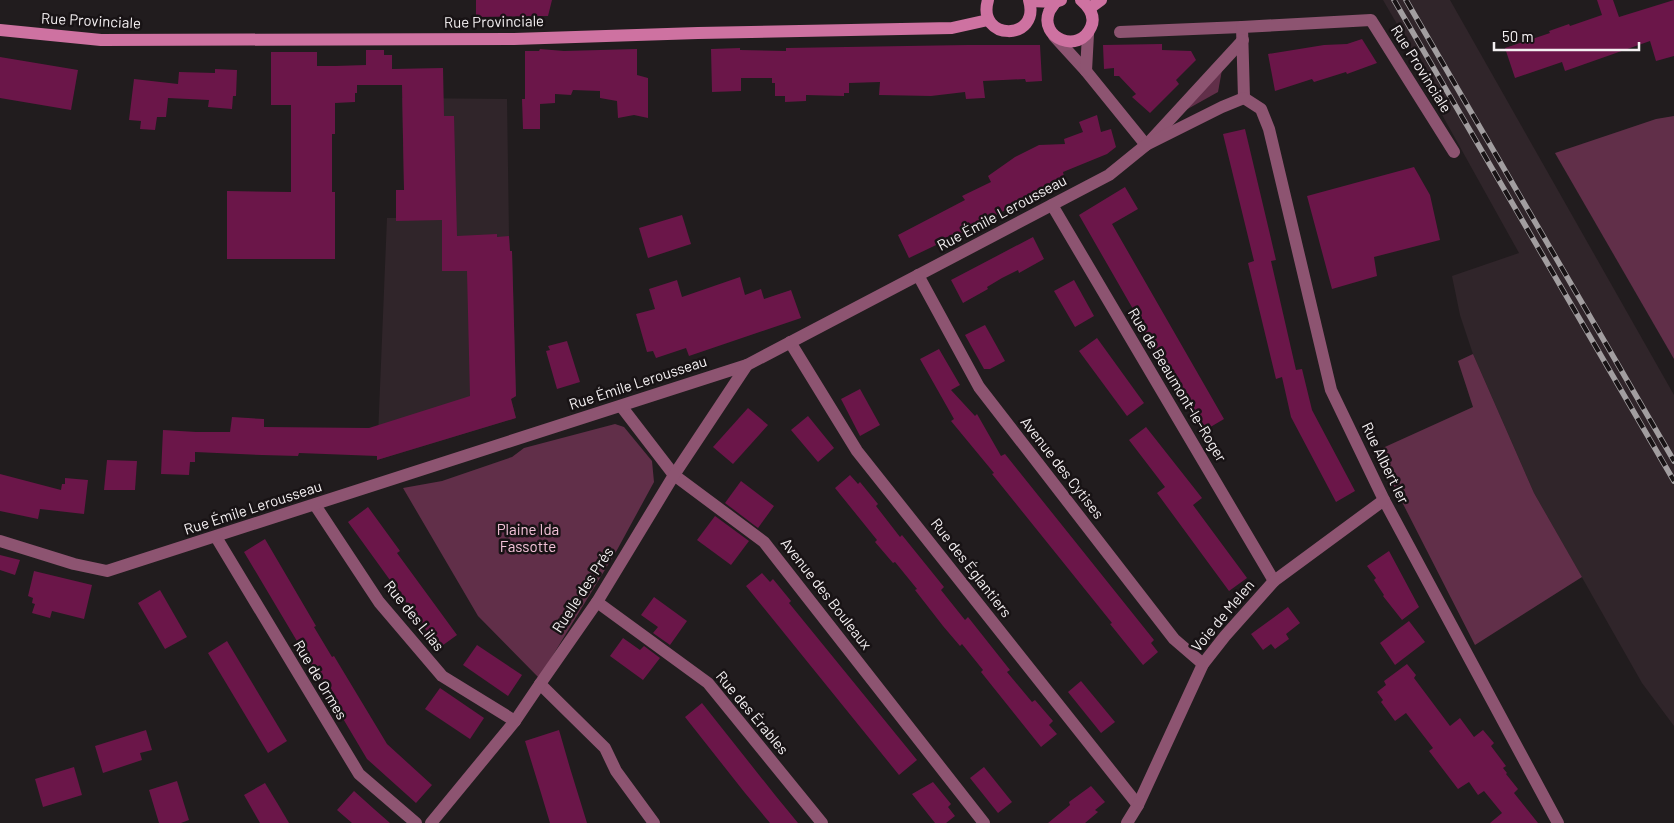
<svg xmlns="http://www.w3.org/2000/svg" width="1674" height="823" font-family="Barlow,sans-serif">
<rect width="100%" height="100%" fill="#211c1e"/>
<g fill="#30252a">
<path d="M1383,0H1450L1674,395V726L1642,683L1534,493L1473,354L1460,315L1452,276L1519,253L1421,77L1426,74Z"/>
<path d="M402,98L507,99L509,236L510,251H512L516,396L511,399L516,418L377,460L387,218H396V190H404Z"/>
</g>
<g fill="#612f49">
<path d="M1222,70L1218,92L1184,111Z"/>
<path d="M1674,116V359L1555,153L1656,119Z"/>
<path d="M1473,354L1534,493L1582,577L1475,645L1376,451L1473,407L1458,361Z"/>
<path d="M615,424L624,427L652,461L654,482L617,550L539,678L478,616L403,488L442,481L512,457L524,448Z"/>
</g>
<g fill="#6b1649">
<path d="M476,0H552L548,16L476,17Z"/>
<path d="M1597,0H1613L1619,17L1674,0V56L1656,61L1650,41L1565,71L1562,62L1515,78L1505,48L1550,33L1549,31L1569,24L1570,26L1602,15Z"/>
<path d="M1362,39L1377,63L1347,74L1346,72L1314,82L1312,79L1275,91L1268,54L1324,45L1347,44Z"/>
<path d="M1162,44V50L1191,51L1196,60L1176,80L1179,84L1150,113L1132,97L1136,94L1119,76H1114V68L1104,69L1103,45Z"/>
<path d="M967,45H1040L1042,81L1026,82L1025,79L983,81L985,98H983L966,99L965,92L931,96L879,95L880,82L849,83V93H844V96L806,95V101L785,102V96H775V83H772V78H741V91L712,92L711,49L740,48V50L786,51V48Z"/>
<path d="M540,49L564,51L637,49V75L648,78V118L634,115L618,118L617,101L600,98V91L573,90L571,95L555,94V103L540,104V129H523L522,99H525V51H539Z"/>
<path d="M366,50H384V55H392V69L443,68L444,116H454L457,236L497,234V237L509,236L510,251H512L516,396L511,399L516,418L377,460V456L299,453L298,456L262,455L195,452V462H190L189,475L161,474L163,430L196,432H230L232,417L264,419V427L369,428L470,396L467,271H442V220L396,221V190H404L402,85H357V93H355V102L335,103V134H332V192H335V259H227V191L291,192V105H271V52H317V66H335L366,65Z"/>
<path d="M0,57L78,70L71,110L0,98Z"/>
<path d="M215,69L237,70L236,96H233L232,109L208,107L209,100L168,98L166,117H157L155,130L140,129L141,121L129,120L134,79L178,84L179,72L215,73Z"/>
<path d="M1097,115L1101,132L1111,129L1116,147L1107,154L1063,172L1064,177L1046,188L978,225L909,258L898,235L965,200L962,196L991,182L988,176L1015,157L1039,145L1065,144L1064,139L1083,132L1079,122Z"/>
<path d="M1245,129L1276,260L1271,261L1296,370L1302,369L1312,410L1355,491L1336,502L1291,417L1282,377L1276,379L1248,263L1254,261L1223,134Z"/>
<path d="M1414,167L1430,195L1440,240L1374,257L1377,276L1332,289L1307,196Z"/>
<path d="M1125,187L1138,209L1112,224L1224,419L1202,432L1140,324L1141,323L1079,215Z"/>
<path d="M682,215L691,244L648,258L639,228Z"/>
<path d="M1033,237L1044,259L1019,273L1018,270L1002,278L987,287L988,289L963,303L951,280Z"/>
<path d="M740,277L745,295L761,289L764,299L791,290L801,318L689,356L686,348L656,358L653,351L647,352L636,314L655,309L649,289L677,280L682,297Z"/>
<path d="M1074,280L1094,316L1075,327L1054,291Z"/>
<path d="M985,325L1005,361L990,369H984L965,335Z"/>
<path d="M1097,338L1144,403L1127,416L1079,351Z"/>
<path d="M567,341L580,382L557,389L546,351L550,350L548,346Z"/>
<path d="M939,349L960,385L951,390L975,416L977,414L1001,456L1005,454L1154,640L1151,643L1158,652L1143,665L1110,624L1112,623L992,474L994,473L951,421L954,419L920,359Z"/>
<path d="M860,389L880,425L860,436L841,399Z"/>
<path d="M748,408L768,425L733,464L713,447Z"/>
<path d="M808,416L834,448L818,462L791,430Z"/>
<path d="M1146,427L1202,498L1193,505L1247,578L1229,591L1157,493L1165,487L1129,440Z"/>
<path d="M107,460L137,461L135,490H104Z"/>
<path d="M0,474L61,490L62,484H65V478L88,480L84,514L40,509L38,519L0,511Z"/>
<path d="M850,475L858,484L860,482L878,504L876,506L900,537L902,535L944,587L941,590L965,620L968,617L1010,670L1007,672L1032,702L1035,700L1053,721L1049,725L1057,734L1041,747L981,672L983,670L962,644L960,646L943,626L915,590L917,589L895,562L893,563L875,542L877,540L835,488Z"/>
<path d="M741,481L774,506L758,528L725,503Z"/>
<path d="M368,507L400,551L397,553L457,635L439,648L348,522Z"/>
<path d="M715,516L749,541L731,565L697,540Z"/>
<path d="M265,539L316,626L314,627L332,657L334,656L387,744L432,785L416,803L367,759L244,552Z"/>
<path d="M1389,551L1419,607L1402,620L1383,596L1384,595L1374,580L1376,578L1367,566Z"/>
<path d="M0,555L20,560L15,575L0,570Z"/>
<path d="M34,571L92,585L84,619L52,611L50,618L32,613L35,604L32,603L33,598L28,596Z"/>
<path d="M762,573L770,582L773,579L791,601L789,603L917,760L899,775L746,586Z"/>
<path d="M160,590L187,637L165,649L138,603Z"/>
<path d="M654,597L687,621L670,645L653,633L658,627L641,615Z"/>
<path d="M1288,607L1300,623L1286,634L1289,639L1275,649L1271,644L1263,650L1251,634Z"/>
<path d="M1409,621L1425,642L1395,665L1380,643Z"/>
<path d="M623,638L640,650L644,646L660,658L643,680L610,656Z"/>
<path d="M227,641L287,741L268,753L208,653Z"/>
<path d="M477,645L522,675L508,696L463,665Z"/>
<path d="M1407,664L1416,675L1414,678L1450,726L1460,718L1474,737L1483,730L1494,743L1491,746L1506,766L1503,768L1507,773L1506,774L1518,789L1514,793L1538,823H1490L1502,813L1484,791L1478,795L1469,782L1458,789L1429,751L1433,748L1406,713L1395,721L1381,702L1383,700L1377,692L1386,685L1384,681Z"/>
<path d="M1081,681L1115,722L1101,733L1068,692Z"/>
<path d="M440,688L484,718L470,739L425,709Z"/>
<path d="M702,703L775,795L798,823H770L745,793L685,717Z"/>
<path d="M146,730L152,750L140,753L142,760L103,773L95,746Z"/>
<path d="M559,730L570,768L587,823H550L541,793L525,741Z"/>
<path d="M74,767L82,795L43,807L35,779Z"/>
<path d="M984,767L1012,802L998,813L970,778Z"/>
<path d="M177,781L189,820L181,823H159L149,790Z"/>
<path d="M933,782L951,804L948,807L955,816L946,823H935L912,794Z"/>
<path d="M265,783L279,806L289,823H260L244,795Z"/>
<path d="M1091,786L1105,802L1095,810L1098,812L1085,823H1048L1070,805L1069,802Z"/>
<path d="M354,791L374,809L390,823H352L337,810Z"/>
</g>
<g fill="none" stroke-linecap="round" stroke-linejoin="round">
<g stroke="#8d5471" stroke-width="12">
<path d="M1120,32L1242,27"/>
<path d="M1054,36L1086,71L1146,145"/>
<path d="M1086,71L1088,34"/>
<path d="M1244,98L1261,109L1269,129L1331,390L1384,500L1558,823"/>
<path d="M1244,98L1242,27L1371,20L1454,152"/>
<path d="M1151,140L1243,40"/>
<path d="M1052,205L1274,581"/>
<path d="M918,275L979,387L1174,639L1203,664"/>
<path d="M790,342L857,451L1138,805"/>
<path d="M621,406L674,475L764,542L984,823"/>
<path d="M315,505L379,602L442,676L515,721"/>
<path d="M216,537L359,774L416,823"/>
<path d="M0,541L74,564L107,571L747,365L1109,175L1146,145L1222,107L1244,98"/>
<path d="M597,602L708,683L822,823"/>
<path d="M540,684L605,748L616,771L654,823"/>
<path d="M431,823L515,721L540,684L597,602L674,475L747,365"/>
<path d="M1127,823L1138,805L1203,664L1225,636L1274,581L1384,500"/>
</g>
<g stroke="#ce72a1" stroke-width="12">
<path d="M988,0C976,41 1041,42 1029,0"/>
<path d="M1030,1L1055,2L1061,0"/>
<path d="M1055,2C1054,5 1050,9 1049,12C1039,38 1079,55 1091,27C1096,16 1089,7 1081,0"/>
<path d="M1090,8L1101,0"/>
<path d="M0,30L101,40L514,39L698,33L952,28L988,20"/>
</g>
<defs>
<g id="rail">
<path d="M1394,0L1674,481"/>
<path d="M1406,0L1674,461"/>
</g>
</defs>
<use href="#rail" stroke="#a29ea0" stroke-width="5.5"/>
<use href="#rail" stroke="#181315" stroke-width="4" stroke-dasharray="11" stroke-linecap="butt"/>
</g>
<g text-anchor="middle" stroke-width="5" stroke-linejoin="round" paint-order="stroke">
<g font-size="15" fill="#f4f0f2" stroke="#181315">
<text transform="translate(91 21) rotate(3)" y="5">Rue Provinciale</text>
<text transform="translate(494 22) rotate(-1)" y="5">Rue Provinciale</text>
<text transform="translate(1421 69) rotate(58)" y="5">Rue Provinciale</text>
<text transform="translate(1002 213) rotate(-28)" y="5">Rue Émile Lerousseau</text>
<text transform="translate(638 383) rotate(-18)" y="5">Rue Émile Lerousseau</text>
<text transform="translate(1177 385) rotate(59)" y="5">Rue de Beaumont-le-Roger</text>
<text transform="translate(1385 463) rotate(64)" y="5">Rue Albert Ier</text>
<text transform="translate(1062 468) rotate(52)" y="5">Avenue des Cytises</text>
<text transform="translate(253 508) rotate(-18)" y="5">Rue Émile Lerousseau</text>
<text transform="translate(971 568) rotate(52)" y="5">Rue des Églantiers</text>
<text transform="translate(583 590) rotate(-57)" y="5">Ruelle des Prés</text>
<text transform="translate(826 594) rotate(52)" y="5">Avenue des Bouleaux</text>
<text transform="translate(414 616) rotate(51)" y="5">Rue des Lilas</text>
<text transform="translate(1223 616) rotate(-50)" y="5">Voie de Melen</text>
<text transform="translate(320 680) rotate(59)" y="5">Rue de Ormes</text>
<text transform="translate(752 713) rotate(50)" y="5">Rue des Érables</text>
</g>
<g font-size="15" fill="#f4c3d9" stroke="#181315">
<text x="528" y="535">Plaine Ida<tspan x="528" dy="17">Fassotte</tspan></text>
</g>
</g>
<path d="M1494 42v8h145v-8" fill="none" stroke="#f4f0f2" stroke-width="2.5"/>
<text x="1502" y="42" font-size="15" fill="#f4f0f2" stroke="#181315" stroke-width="4" paint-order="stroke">50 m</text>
</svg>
